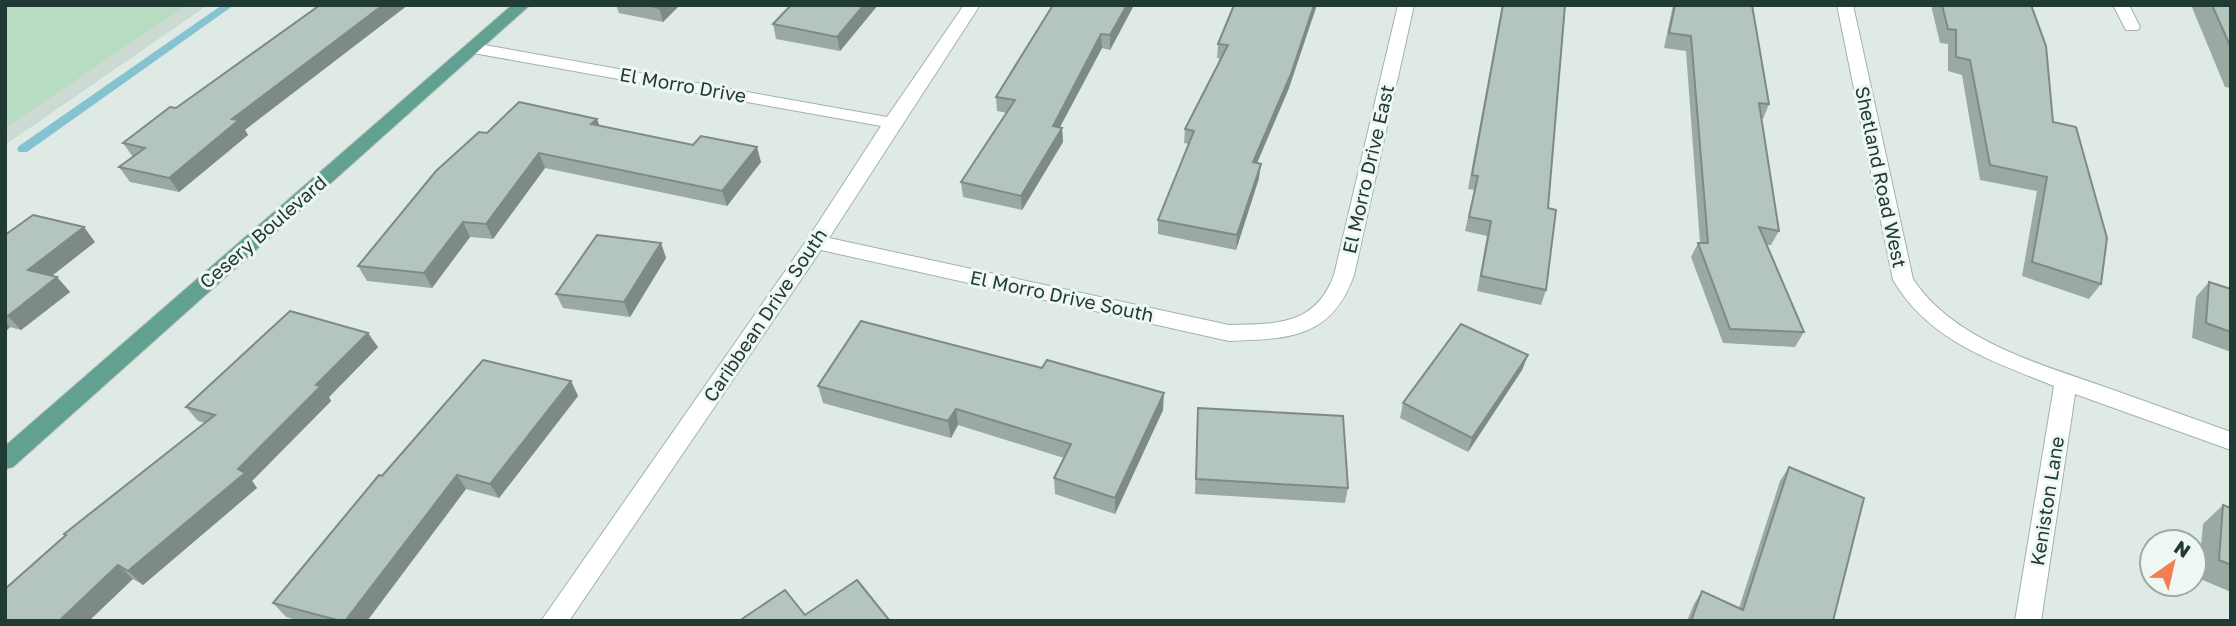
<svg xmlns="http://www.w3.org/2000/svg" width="2236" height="626" font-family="'Golos Text',sans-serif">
<rect width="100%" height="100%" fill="#dfeae5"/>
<path fill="#cddad4" d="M5,5H208L5,145Z"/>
<path fill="#b7dcc2" d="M5,5H187L5,128Z"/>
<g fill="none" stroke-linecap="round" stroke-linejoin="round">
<path fill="#85c3d1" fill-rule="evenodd" d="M222,5H234L27,152H19L17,149L19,146Z"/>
<defs>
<g id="minor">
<path d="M964,5H980L829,238L1229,325C1276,324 1315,326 1334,275L1398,5H1414L1354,275C1332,338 1289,339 1229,341L821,250L569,621H541L809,237L881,126L473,53L465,48L473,43L887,117Z"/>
<path d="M1837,5H1853L1913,279C1954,341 2038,363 2105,387C2147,402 2189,417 2231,432V450L2075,394L2041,621H2015L2054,386C1992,361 1929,341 1893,280Z"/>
<path d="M2113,5H2129L2140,27L2138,30H2126Z"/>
</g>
<path id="major" d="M512,5H530L13,467L5,469V446Z"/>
</defs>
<use href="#minor" stroke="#a2b2ac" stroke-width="2"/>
<use href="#major" stroke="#bcc4c2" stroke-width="2"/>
<use href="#minor" fill="#fff" fill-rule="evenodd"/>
<use href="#major" fill="#62a192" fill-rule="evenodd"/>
</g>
<g fill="#9ba9a3">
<path d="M616,5H680L663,22L619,13Z"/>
<path d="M791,5H878L840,51L776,39L773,24Z"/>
<path d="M1053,5H1134L1110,50L1102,48L1060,127L1062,128L1063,142L1022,210L963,197L961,182L1007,113L997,111L996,97Z"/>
<path d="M1234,5L1289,88L1257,163L1259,178L1236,250L1158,234V220L1189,144L1184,143L1185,129L1221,59L1217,58L1218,44Z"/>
<path d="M1502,5H1565L1548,208L1546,290L1541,305L1477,291L1487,236L1465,231L1474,190L1468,189Z"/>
<path d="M1673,5H1752L1769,104L1763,119H1761L1779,231L1771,245H1766L1804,332L1795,347L1723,343L1691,257L1698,243H1700L1686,51L1664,48Z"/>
<path d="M1931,5H2031L2053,122L2101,284L2089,299L2022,276L2037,191L1980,180L1962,75L1948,71V44L1940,43Z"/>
<path d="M2191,5H2231V88L2225,87Z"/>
<path d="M600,126L761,162L727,206L545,168L493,239L470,237L432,288L367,281L358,266L487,133Z"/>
<path d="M245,130L248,135L179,192L130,182L119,167L133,157L123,143Z"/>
<path d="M5,235L95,242L52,276L57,277L70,292L21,330L10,327L5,332Z"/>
<path d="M661,243L666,258L630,317L563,308L556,294Z"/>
<path d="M2209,282L2231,289V352L2192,338L2196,297Z"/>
<path d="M378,347L329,397L331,401L252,481L257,488L143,585L133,579L5,621L205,423L198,421L186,407Z"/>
<path d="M1528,355L1522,370L1468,452L1400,418L1403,403Z"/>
<path d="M571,381L578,396L499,498L466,489L367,621H300L286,617L273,603L382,476Z"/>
<path d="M818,386L1163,410L1115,514L1055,494L1054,478L1064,458L958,425L951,438L823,403Z"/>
<path d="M1198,408L1348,488L1345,503L1195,494Z"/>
<path d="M1789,467L1833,621H1687L1694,604L1702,591L1739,608L1780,481Z"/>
<path d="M2223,505L2231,508V592L2198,578L2203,524Z"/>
</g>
<g fill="#7e8a85">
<path d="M383,5H408L245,130L248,135L179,192L169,178L232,119Z"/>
<path d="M661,5H680L663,22L659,8Z"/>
<path d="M864,5H878L840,51L837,37Z"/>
<path d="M1127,5H1134L1110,50V35Z"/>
<path d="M1314,5H1317L1289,88L1251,177L1253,162Z"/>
<path d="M1101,34L1102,48L1053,140V126Z"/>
<path d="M597,119L602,133L591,124Z"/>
<path d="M1062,128L1063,142L1022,210L1021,196Z"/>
<path d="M757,147L761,162L727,206L722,191Z"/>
<path d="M539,153L545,168L493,239L486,224Z"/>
<path d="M1261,164L1259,178L1236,250L1237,235Z"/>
<path d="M463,222L470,237L432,288L424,273Z"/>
<path d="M84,227L95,242L41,284L28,270Z"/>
<path d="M661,243L666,258L630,317L624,302Z"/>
<path d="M57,277L70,292L21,330L8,316Z"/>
<path d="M5,322L10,327L5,332Z"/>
<path d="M368,333L378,347L329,397L331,401L252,481L257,488L143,585L128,571L238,469L316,385Z"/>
<path d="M1528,355L1522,370L1468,452L1472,438Z"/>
<path d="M571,381L578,396L499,498L490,484Z"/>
<path d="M1164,393L1163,410L1115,514V498Z"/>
<path d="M956,409L958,425L951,438L948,421Z"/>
<path d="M457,475L466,489L367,621H345Z"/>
<path d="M118,565L133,579L89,621H59Z"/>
</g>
<g fill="#b4c5be" stroke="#7e8a85" stroke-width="2">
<path d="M320,5H383L232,119L239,120L169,178L119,167L145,148L123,143L170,107L176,108Z"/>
<path d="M647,5H661L659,8Z"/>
<path d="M791,5H864L837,37L773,24Z"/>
<path d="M1053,5H1127L1110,35L1101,34L1053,126L1062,128L1021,196L961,182L1015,100L996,97Z"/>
<path d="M1234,5H1314L1291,74L1253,162L1261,164L1237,235L1158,220L1194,131L1185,129L1228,45L1218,44Z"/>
<path d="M1503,5H1565L1548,208L1556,210L1546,290L1481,276L1491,221L1469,217L1478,176L1472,175Z"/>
<path d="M1675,5H1752L1769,104L1759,103L1779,231L1759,227L1804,332L1730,329L1698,243H1708L1691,36L1669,33Z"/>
<path d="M1942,5H2031L2046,46L2053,122L2076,127L2107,238L2101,284L2032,262L2047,177L1990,165L1970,60L1956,57V30L1948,29Z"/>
<path d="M2212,5H2231V48Z"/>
<path d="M519,102L597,119L591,124L693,145L701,136L757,147L722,191L539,153L486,224L463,222L424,273L358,266L436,171L479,132L487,133Z"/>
<path d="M33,215L84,227L28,270L57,277L8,316L5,315V235Z"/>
<path d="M597,235L661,243L624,302L556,294Z"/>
<path d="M2209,282L2231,289V332L2206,323Z"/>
<path d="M290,311L368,333L316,385L321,386L238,469L245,473L128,571L118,565L59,621H5V589L66,535L64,534L215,415L186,407Z"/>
<path d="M861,321L1042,368L1047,360L1164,393L1115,498L1054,478L1071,444L956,409L948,421L818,386Z"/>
<path d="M1461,324L1528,355L1472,438L1403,403Z"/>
<path d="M483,360L571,381L490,484L457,475L345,621H341L273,603L379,475L382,476Z"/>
<path d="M1198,408L1343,416L1348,488L1196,479Z"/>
<path d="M1789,467L1864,498L1833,621H1691L1702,591L1743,610Z"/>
<path d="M2223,505L2231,508V565L2219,560Z"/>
<path d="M857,580L890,621H739L785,590L805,615Z"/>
</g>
<g text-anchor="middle" stroke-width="6" stroke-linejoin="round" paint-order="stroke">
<g font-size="19" fill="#203a34" stroke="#eff7f3">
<text transform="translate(683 85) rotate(10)" y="7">El Morro Drive</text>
<text transform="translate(1368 169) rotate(-77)" y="7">El Morro Drive East</text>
<text transform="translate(1881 177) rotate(78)" y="7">Shetland Road West</text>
<text transform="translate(263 232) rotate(-41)" y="7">Cesery Boulevard</text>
<text transform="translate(1062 296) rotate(12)" y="7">El Morro Drive South</text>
<text transform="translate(765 315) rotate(-56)" y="7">Caribbean Drive South</text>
<text transform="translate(2047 501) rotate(-81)" y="7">Keniston Lane</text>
</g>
</g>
<rect width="2236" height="626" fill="none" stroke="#203a34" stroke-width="14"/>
<g transform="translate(2173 563) rotate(34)"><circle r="33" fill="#eff7f3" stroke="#9caba7" stroke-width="2"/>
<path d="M0-5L12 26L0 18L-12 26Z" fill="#f47e53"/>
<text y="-10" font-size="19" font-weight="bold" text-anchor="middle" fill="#203a34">N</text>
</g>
</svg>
